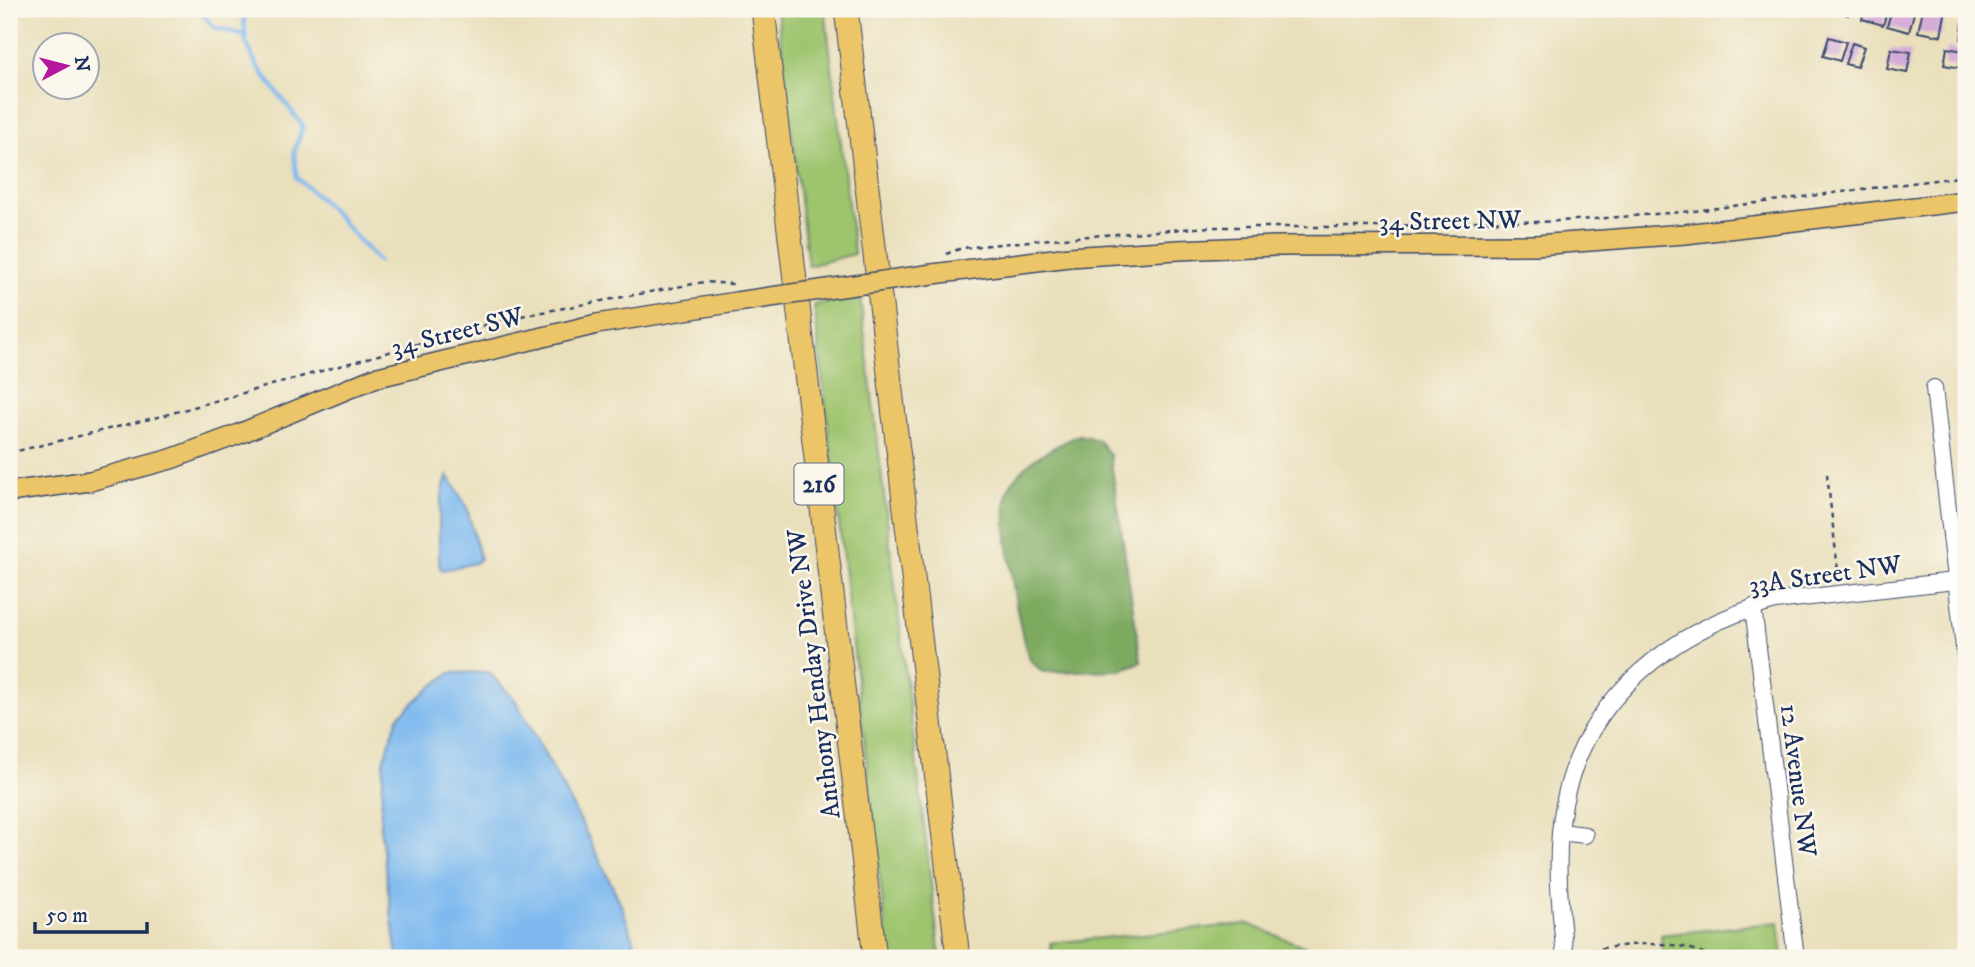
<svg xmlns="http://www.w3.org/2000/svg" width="1975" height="967" font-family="'IM FELL DW Pica',serif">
<rect width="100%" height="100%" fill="#fbf7ec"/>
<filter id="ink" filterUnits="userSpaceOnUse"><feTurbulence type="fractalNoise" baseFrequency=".0143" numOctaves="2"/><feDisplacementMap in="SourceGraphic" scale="14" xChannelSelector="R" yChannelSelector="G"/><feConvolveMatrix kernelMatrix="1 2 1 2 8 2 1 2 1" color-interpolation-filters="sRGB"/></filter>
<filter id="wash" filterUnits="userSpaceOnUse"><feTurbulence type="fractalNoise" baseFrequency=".00686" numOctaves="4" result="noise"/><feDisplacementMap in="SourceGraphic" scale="28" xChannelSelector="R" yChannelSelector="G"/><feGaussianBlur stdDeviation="1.57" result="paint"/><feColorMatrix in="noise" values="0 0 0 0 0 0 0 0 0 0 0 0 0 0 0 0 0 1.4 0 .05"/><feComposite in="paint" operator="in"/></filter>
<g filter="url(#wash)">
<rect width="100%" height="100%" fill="#e9dfbb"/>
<g fill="#9ec46e" stroke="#5c7a66" stroke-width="2">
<path d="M777,9H825L854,254L808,266Z"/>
<path d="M860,297L940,958H889L814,305Z"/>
<path d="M1779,922L1783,958H1663L1661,935Z"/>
<path d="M1248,924L1333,958H1053L1050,943Z"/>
</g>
<path fill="#7eaa61" stroke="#4c6c60" stroke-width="2" d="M1079,435L1098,440L1110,455L1141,662L1120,670L1043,672C1040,669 1034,665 1031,661C1019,643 999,509 1008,490C1022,460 1051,449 1079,435Z"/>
<g fill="#7db9ef" stroke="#4c74a6" stroke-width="2">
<path d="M448,475L467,508L480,559L475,563L443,570L440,568L439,562C439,534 437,502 448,475Z"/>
<path d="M489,672L516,701L578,816L620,902L640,958H397L380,827L384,760L398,717L425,692L450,673Z"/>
</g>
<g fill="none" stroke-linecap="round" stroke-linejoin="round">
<g stroke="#7db9ef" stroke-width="4.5">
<path d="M197,9L215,28L244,35"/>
<path d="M243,9L246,42L257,66L303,126L294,152L297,178L328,206L378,261"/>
</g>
</g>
<g id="blocks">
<g fill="#d4abd8">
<path d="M1832,9H1850L1848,15Z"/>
<path d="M1865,9H1888L1883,25L1862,19Z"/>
<path d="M1892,9H1915L1909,32L1887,26Z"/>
<path d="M1923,9H1946L1941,36L1918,32Z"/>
<path d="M1964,12H1966V39H1961Z"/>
<path d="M1829,37L1846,42L1840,61L1823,56Z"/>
<path d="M1852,43L1864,47L1857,67L1845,64Z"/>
<path d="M1947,48L1964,51L1961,68L1944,65Z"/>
<path d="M1891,49L1911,52L1907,73L1887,69Z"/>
</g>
</g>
</g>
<g filter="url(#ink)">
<use href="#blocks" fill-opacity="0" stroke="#3a496c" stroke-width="2"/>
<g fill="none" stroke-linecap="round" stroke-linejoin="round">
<defs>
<g id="minor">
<path d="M1934,388L1966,665"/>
<path d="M1753,607L1796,958"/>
<path d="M1561,832L1585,835"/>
<path d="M1565,958C1560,907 1554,855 1564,804C1585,696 1674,629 1775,601L1955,581"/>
</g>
<g id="major">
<path d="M933,274L1069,257L1178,250L1276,246L1536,245L1685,234L1966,201"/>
<path d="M9,492L90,481L171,459L239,434L374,378L597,324L736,302"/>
</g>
<g id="highway">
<path d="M763,9L875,958"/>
<path d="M846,9L958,958"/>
</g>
</defs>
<use href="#minor" stroke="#3a496c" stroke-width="18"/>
<use href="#major" stroke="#3a496c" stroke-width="22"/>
<use href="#highway" stroke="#3a496c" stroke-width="25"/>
<g stroke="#3a496c" stroke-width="2.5" stroke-dasharray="5 5" stroke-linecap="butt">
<path d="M946,254L962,248L1038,240L1209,227H1380L1477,221L1540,222L1594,219L1694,211L1966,176"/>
<path d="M9,453L158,417L510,318L704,282L733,284"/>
<path d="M1827,474L1839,580"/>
<path d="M1581,951C1625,946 1672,935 1713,958"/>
</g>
<use href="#minor" stroke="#fff" stroke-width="16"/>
<use href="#major" stroke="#edc569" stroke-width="19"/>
<use href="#highway" stroke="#edc569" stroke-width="23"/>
<defs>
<path id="major-bridge" d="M736,302L933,274"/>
</defs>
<use href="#major-bridge" stroke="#3a496c" stroke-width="22" stroke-linecap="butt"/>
<use href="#major-bridge" stroke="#edc569" stroke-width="19"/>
</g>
</g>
<g text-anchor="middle" stroke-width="5" stroke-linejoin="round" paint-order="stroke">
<rect fill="#fbf7ec" stroke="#5e6b89" stroke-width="2" x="794.5" y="463.5" width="49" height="41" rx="5"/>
<g font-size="24" font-weight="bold" fill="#1b2f5e">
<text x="819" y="492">216</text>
</g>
<g font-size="26" fill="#1b2f5e" stroke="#fbf7ec">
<text transform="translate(1450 220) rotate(-1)" y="9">34 Street NW</text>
<text transform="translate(457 331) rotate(-14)" y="9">34 Street SW</text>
<text transform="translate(1825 574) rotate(-8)" y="9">33A Street NW</text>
<text transform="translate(813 674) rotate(-97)" y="9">Anthony Henday Drive NW</text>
<text transform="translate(1799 780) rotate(83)" y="9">12 Avenue NW</text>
</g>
</g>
<rect width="1975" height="967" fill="none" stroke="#fbf7ec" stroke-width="35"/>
<g transform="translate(66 66) rotate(83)"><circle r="33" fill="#fbf7ec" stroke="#a1a7b3" stroke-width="2"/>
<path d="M0-5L12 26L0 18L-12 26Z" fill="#b5179e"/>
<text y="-10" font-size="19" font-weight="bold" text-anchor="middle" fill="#1b2f5e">N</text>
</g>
<path d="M35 922v10h112v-10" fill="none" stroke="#1b2f5e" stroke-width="3.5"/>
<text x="46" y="922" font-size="21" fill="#1b2f5e" stroke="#fbf7ec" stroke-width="5" paint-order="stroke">50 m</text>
</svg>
